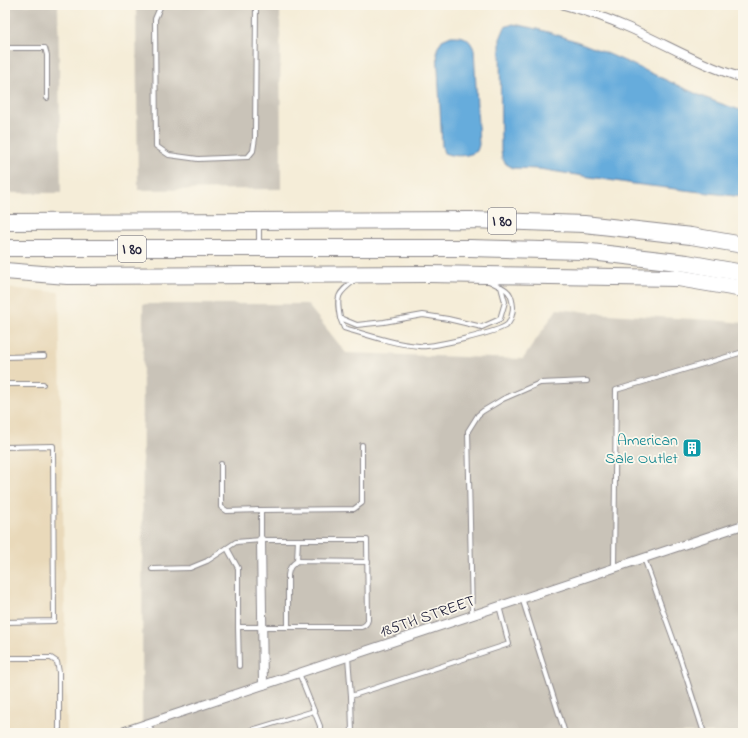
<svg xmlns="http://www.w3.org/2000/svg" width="748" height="738" font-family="'Indie Flower',sans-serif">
<rect width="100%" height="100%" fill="#fbf7ec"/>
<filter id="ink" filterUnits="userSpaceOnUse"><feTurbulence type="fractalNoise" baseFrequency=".025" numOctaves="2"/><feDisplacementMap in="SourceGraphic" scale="8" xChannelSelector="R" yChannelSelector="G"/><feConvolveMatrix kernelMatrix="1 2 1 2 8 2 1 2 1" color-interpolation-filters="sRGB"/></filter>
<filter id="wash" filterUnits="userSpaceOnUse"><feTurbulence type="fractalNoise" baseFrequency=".012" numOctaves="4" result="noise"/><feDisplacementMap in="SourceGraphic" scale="16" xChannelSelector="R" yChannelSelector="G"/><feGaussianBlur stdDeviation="0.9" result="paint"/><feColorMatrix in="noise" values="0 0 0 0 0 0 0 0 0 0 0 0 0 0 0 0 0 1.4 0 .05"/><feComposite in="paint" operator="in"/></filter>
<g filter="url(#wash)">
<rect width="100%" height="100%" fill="#f5edd8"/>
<path fill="#e9d9ba" d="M5,288L59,292L67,733H5Z"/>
<g fill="#c9c3b8">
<path d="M5,5H58L61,193H5Z"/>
<path d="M136,5H280L281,189L138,190Z"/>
<path d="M143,304H307L346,353L523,359L557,309L607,314L711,320L743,323V733H131L142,729Z"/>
</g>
<g fill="#66acdc" stroke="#44678c">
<path d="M513,24C582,36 643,71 706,98C718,103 731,107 743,111V197L634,184L539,169L513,168L506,164L502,158L501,149L500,39L505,27Z"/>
<path d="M451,36C465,36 468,37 474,49L479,145L477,151C468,157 454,157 444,153L442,146L437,49L442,40Z"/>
</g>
</g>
<g filter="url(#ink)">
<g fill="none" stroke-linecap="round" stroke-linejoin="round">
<defs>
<g id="service">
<path d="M161,5L155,19L156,146L169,155L198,159L248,157L253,151L255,138L256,5"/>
<path d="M5,48H45L47,55V98"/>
<path d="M259,225V245"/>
<path d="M355,280C337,294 336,296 340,318L357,325L384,322L423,315L448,319L482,327L500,319L505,302L501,287L489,281"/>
<path d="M340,318L344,328C368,335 393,344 419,346C430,348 500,332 508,324C511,320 513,312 513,307C512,297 510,291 501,287"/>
<path d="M5,357L44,356"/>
<path d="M5,384H43"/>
<path d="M5,447L53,446L54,621L5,622"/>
<path d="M221,464V507L227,511L261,510V540"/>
<path d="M261,510L354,509L362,503V445"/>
<path d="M261,540H367L368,620C367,624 365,626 361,627H238V568L227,548L236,542Z"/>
<path d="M644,558L680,658L704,733"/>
<path d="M297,561L298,540"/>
<path d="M614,567L616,390L743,352"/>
<path d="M152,569L190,568L207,561L227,548"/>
<path d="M522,598L565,733"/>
<path d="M472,615L468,431L478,415L483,411L503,399L540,383L587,381"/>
<path d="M238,627L239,666"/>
<path d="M288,627V575C289,568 291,565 297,561L368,562"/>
<path d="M348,657L351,696L509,644L499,606"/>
<path d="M5,658H51L57,662L59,672V733"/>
<path d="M299,673L320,726V733"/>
<path d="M351,696L352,733"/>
<path d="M148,723L152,733"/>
<path d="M5,733H29"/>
<path d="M242,733L314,711"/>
</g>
<g id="minor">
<path d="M564,5C586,11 607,18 627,27C666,44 702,66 743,78"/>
<path d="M261,540L263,685"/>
<path d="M119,733L743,525"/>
</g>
<g id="motorway">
<path d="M5,222L471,220L584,224L691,236L743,245"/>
<path d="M5,248H470L582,251L687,263L743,273"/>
<path d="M5,271L67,276L428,274L678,278L743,289"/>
</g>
</defs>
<use href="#service" stroke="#8c888a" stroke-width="6"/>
<use href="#minor" stroke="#8c888a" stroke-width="10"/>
<use href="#motorway" stroke="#8c888a" stroke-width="18"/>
<use href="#service" stroke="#fff" stroke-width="4"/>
<use href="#minor" stroke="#fff" stroke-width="8"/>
<use href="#motorway" stroke="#fff" stroke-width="16"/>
</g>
</g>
<defs>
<symbol id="building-square" viewBox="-11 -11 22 22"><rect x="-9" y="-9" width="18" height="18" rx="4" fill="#0f9aa8" stroke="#fbf7ec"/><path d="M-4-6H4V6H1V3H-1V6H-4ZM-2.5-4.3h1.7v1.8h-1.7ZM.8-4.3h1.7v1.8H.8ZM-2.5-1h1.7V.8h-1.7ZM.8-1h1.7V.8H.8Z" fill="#fff"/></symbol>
</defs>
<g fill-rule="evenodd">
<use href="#building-square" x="681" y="437" width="22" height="22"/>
</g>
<g text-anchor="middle" stroke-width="3.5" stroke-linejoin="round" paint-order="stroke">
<g fill="#fbf7ec" stroke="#636270" stroke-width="1">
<rect x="488" y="208" width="28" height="26" rx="3"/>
<rect x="118" y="236" width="28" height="26" rx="3"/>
</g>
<g font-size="15" font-weight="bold" fill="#22223b">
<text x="502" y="226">I 80</text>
<text x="132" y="254">I 80</text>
</g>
<g font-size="16" fill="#0d838f" stroke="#fbf7ec" text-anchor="end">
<text x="678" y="445">American<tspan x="678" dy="18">Sale Outlet</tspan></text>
</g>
<g font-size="16" fill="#22223b" stroke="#fbf7ec">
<text transform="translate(427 615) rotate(-19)" y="6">185TH STREET</text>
</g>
</g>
<rect width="748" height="738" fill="none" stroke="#fbf7ec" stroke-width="20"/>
</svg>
